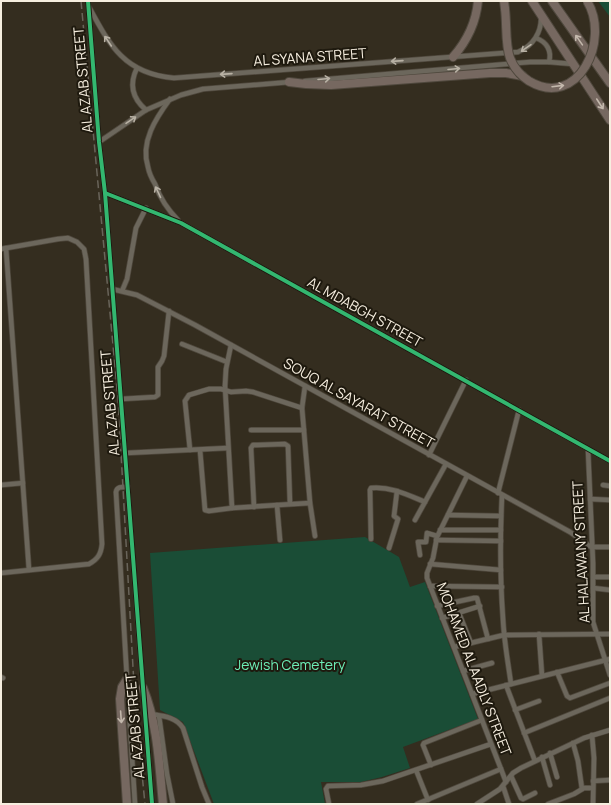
<svg xmlns="http://www.w3.org/2000/svg" width="611" height="805" font-family="Manrope,sans-serif">
<rect width="100%" height="100%" fill="#342d1f"/>
<g fill="#1a4d36">
<path d="M598,1H610V17Z"/>
<path d="M365,537L399,557L410,587L425,582L478,719L403,747L410,768L382,777L361,782H321L325,804H214L183,722L160,710L150,553Z"/>
</g>
<g fill="none" stroke-linecap="round" stroke-linejoin="round">
<defs>
<g id="street">
<path d="M88,1L99,142L105,193L143,689"/>
<path d="M89,7C110,46 125,74 174,78L518,52C533,46 542,32 541,16"/>
<path d="M536,38C547,42 552,51 549,62"/>
<path d="M137,68C129,84 132,98 146,110"/>
<path d="M305,81L530,62H549L573,64"/>
<path d="M170,99C156,118 140,142 148,167C149,173 152,179 155,184C160,198 168,210 178,220"/>
<path d="M99,142L146,110L181,95L203,89L290,82"/>
<path d="M105,193L181,223L610,461"/>
<path d="M6,248L29,570"/>
<path d="M1,249L58,239L68,238L77,242L84,249L86,259L102,544C101,554 98,559 89,564L1,573"/>
<path d="M112,289L137,295L195,325L570,532L591,547H610"/>
<path d="M122,291L127,279L136,228L146,208"/>
<path d="M182,344L227,362"/>
<path d="M231,345L226,369L225,386L232,508L310,503L315,536"/>
<path d="M305,386L302,408L310,503"/>
<path d="M121,399L155,397L158,395V367L162,361L164,356L169,311"/>
<path d="M251,430H304"/>
<path d="M588,449L593,563V622L610,675"/>
<path d="M190,450L185,401L189,395L209,389H221L231,392L246,391L253,392L302,408"/>
<path d="M200,450L205,510L209,511L232,508"/>
<path d="M126,453L228,448"/>
<path d="M429,455L466,380"/>
<path d="M467,476L437,537L433,558L427,573V578L506,782"/>
<path d="M1,485L23,483"/>
<path d="M603,485L610,486"/>
<path d="M128,487C123,487 117,486 116,492L127,679L135,804"/>
<path d="M498,493L519,410"/>
<path d="M502,496C500,537 500,578 503,619C504,641 508,662 511,684"/>
<path d="M590,499L610,500"/>
<path d="M277,505L280,540"/>
<path d="M254,507L251,448L253,445H257L285,444L288,446L290,504"/>
<path d="M448,515L501,516"/>
<path d="M415,520L446,464"/>
<path d="M440,530H501"/>
<path d="M371,539L370,490L371,488C390,486 408,495 425,502"/>
<path d="M436,540L501,541"/>
<path d="M389,548L398,519L394,516L397,491"/>
<path d="M420,555L418,542H426L427,533L437,536"/>
<path d="M430,564L501,570"/>
<path d="M593,577H610"/>
<path d="M430,586L502,587"/>
<path d="M593,588L610,590"/>
<path d="M437,606L474,598H477L488,639"/>
<path d="M459,613L471,643"/>
<path d="M442,618L480,606"/>
<path d="M539,634L542,676"/>
<path d="M454,647L504,635L610,634"/>
<path d="M463,671L492,663"/>
<path d="M557,672L567,696L570,698L610,683"/>
<path d="M1,677L3,678"/>
<path d="M506,685L535,761"/>
<path d="M472,694L610,659"/>
<path d="M144,698L152,804"/>
<path d="M515,710L539,701"/>
<path d="M151,714C163,716 176,717 183,728L202,787L209,804"/>
<path d="M159,716L167,774L173,804"/>
<path d="M524,733L610,698"/>
<path d="M592,735L594,758L593,804"/>
<path d="M573,743L578,761L582,789"/>
<path d="M550,753L557,777"/>
<path d="M542,757L550,785"/>
<path d="M431,765L423,745L424,743L482,720"/>
<path d="M416,770L428,800"/>
<path d="M511,776L521,798L523,799L535,793"/>
<path d="M593,781L610,780"/>
<path d="M503,786L509,804"/>
<path d="M329,804L326,789L328,786L361,785L383,781L491,744"/>
<path d="M417,804L501,769"/>
<path d="M477,804L500,789L513,773L521,768L584,738L610,730"/>
<path d="M548,804L574,794L584,788H593"/>
</g>
<g id="highway">
<path d="M504,1L505,9"/>
<path d="M532,1L610,120"/>
<path d="M552,1L610,83"/>
<path d="M453,57C467,41 476,23 478,1"/>
<path d="M289,82L306,84L331,85L490,73H506L523,76"/>
<path d="M127,679L122,687L120,699L127,804"/>
<path d="M143,688C158,725 159,765 163,804"/>
</g>
</defs>
<use href="#street" stroke="#4f483d" stroke-width="6"/>
<use href="#highway" stroke="#4f483d" stroke-width="10"/>
<use href="#street" stroke="#6c675c" stroke-width="4.5"/>
<use href="#highway" stroke="#766860" stroke-width="8"/>
<path stroke="#69645a" stroke-width="1.5" stroke-dasharray="8 4" stroke-linecap="butt" d="M81,1L118,399L135,703L145,804"/>
<defs>
<path id="highway-bridge" d="M505,9C507,25 505,44 510,58C514,68 521,76 529,81C578,110 611,40 587,1"/>
</defs>
<use href="#highway-bridge" stroke="#4f483d" stroke-width="10" stroke-linecap="butt"/>
<use href="#highway-bridge" stroke="#766860" stroke-width="8"/>
<defs>
<g id="cycleway">
<path d="M88,1L99,142L105,193L152,804"/>
<path d="M105,193L181,223L610,461"/>
</g>
</defs>
<use href="#cycleway" stroke="#1e190e" stroke-width="6"/>
<use href="#cycleway" stroke="#33b770" stroke-width="4"/>
</g>
<defs><path id="oneway-shaft" d="M-6 0H5M1.5-3L5.5 0L1.5 3" fill="none" stroke-width="1.6" stroke-linecap="round" stroke-linejoin="round"/></defs>
<g stroke="#c3b8ac">
<use href="#oneway-shaft" transform="translate(579 40) rotate(-125)"/>
<use href="#oneway-shaft" transform="translate(558 86) rotate(-7)"/>
<use href="#oneway-shaft" transform="translate(600 104) rotate(57)"/>
<use href="#oneway-shaft" transform="translate(121 717) rotate(86)"/>
</g>
<g stroke="#b8b1a4">
<use href="#oneway-shaft" transform="translate(108 41) rotate(-124)"/>
<use href="#oneway-shaft" transform="translate(526 48) rotate(145)"/>
<use href="#oneway-shaft" transform="translate(397 61) rotate(176)"/>
<use href="#oneway-shaft" transform="translate(454 69) rotate(-5)"/>
<use href="#oneway-shaft" transform="translate(226 74) rotate(176)"/>
<use href="#oneway-shaft" transform="translate(324 79) rotate(-5)"/>
<use href="#oneway-shaft" transform="translate(131 120) rotate(-34)"/>
<use href="#oneway-shaft" transform="translate(158 192) rotate(-115)"/>
</g>
<g text-anchor="middle" stroke-width="4" stroke-linejoin="round" paint-order="stroke">
<g font-size="14" fill="#f6eedf" stroke="#1e190e">
<text transform="translate(310 57) rotate(-4)" y="5">AL SYANA STREET</text>
<text transform="translate(83 80) rotate(-95)" y="5">AL AZAB STREET</text>
<text transform="translate(365 312) rotate(29)" y="5">AL MDABGH STREET</text>
<text transform="translate(110 403) rotate(-95)" y="5">AL AZAB STREET</text>
<text transform="translate(359 403) rotate(29)" y="5">SOUQ AL SAYARAT STREET</text>
<text transform="translate(581 552) rotate(-93)" y="5">AL HALAWANY STREET</text>
<text transform="translate(474 669) rotate(69)" y="5">MOHAMED AL AADLY STREET</text>
<text transform="translate(135 726) rotate(-95)" y="5">AL AZAB STREET</text>
</g>
<g font-size="14" fill="#6deeb7" stroke="#1e190e">
<text x="290" y="670">Jewish Cemetery</text>
</g>
</g>
<rect width="611" height="805" fill="none" stroke="#f6eedf" stroke-width="4"/>
</svg>
